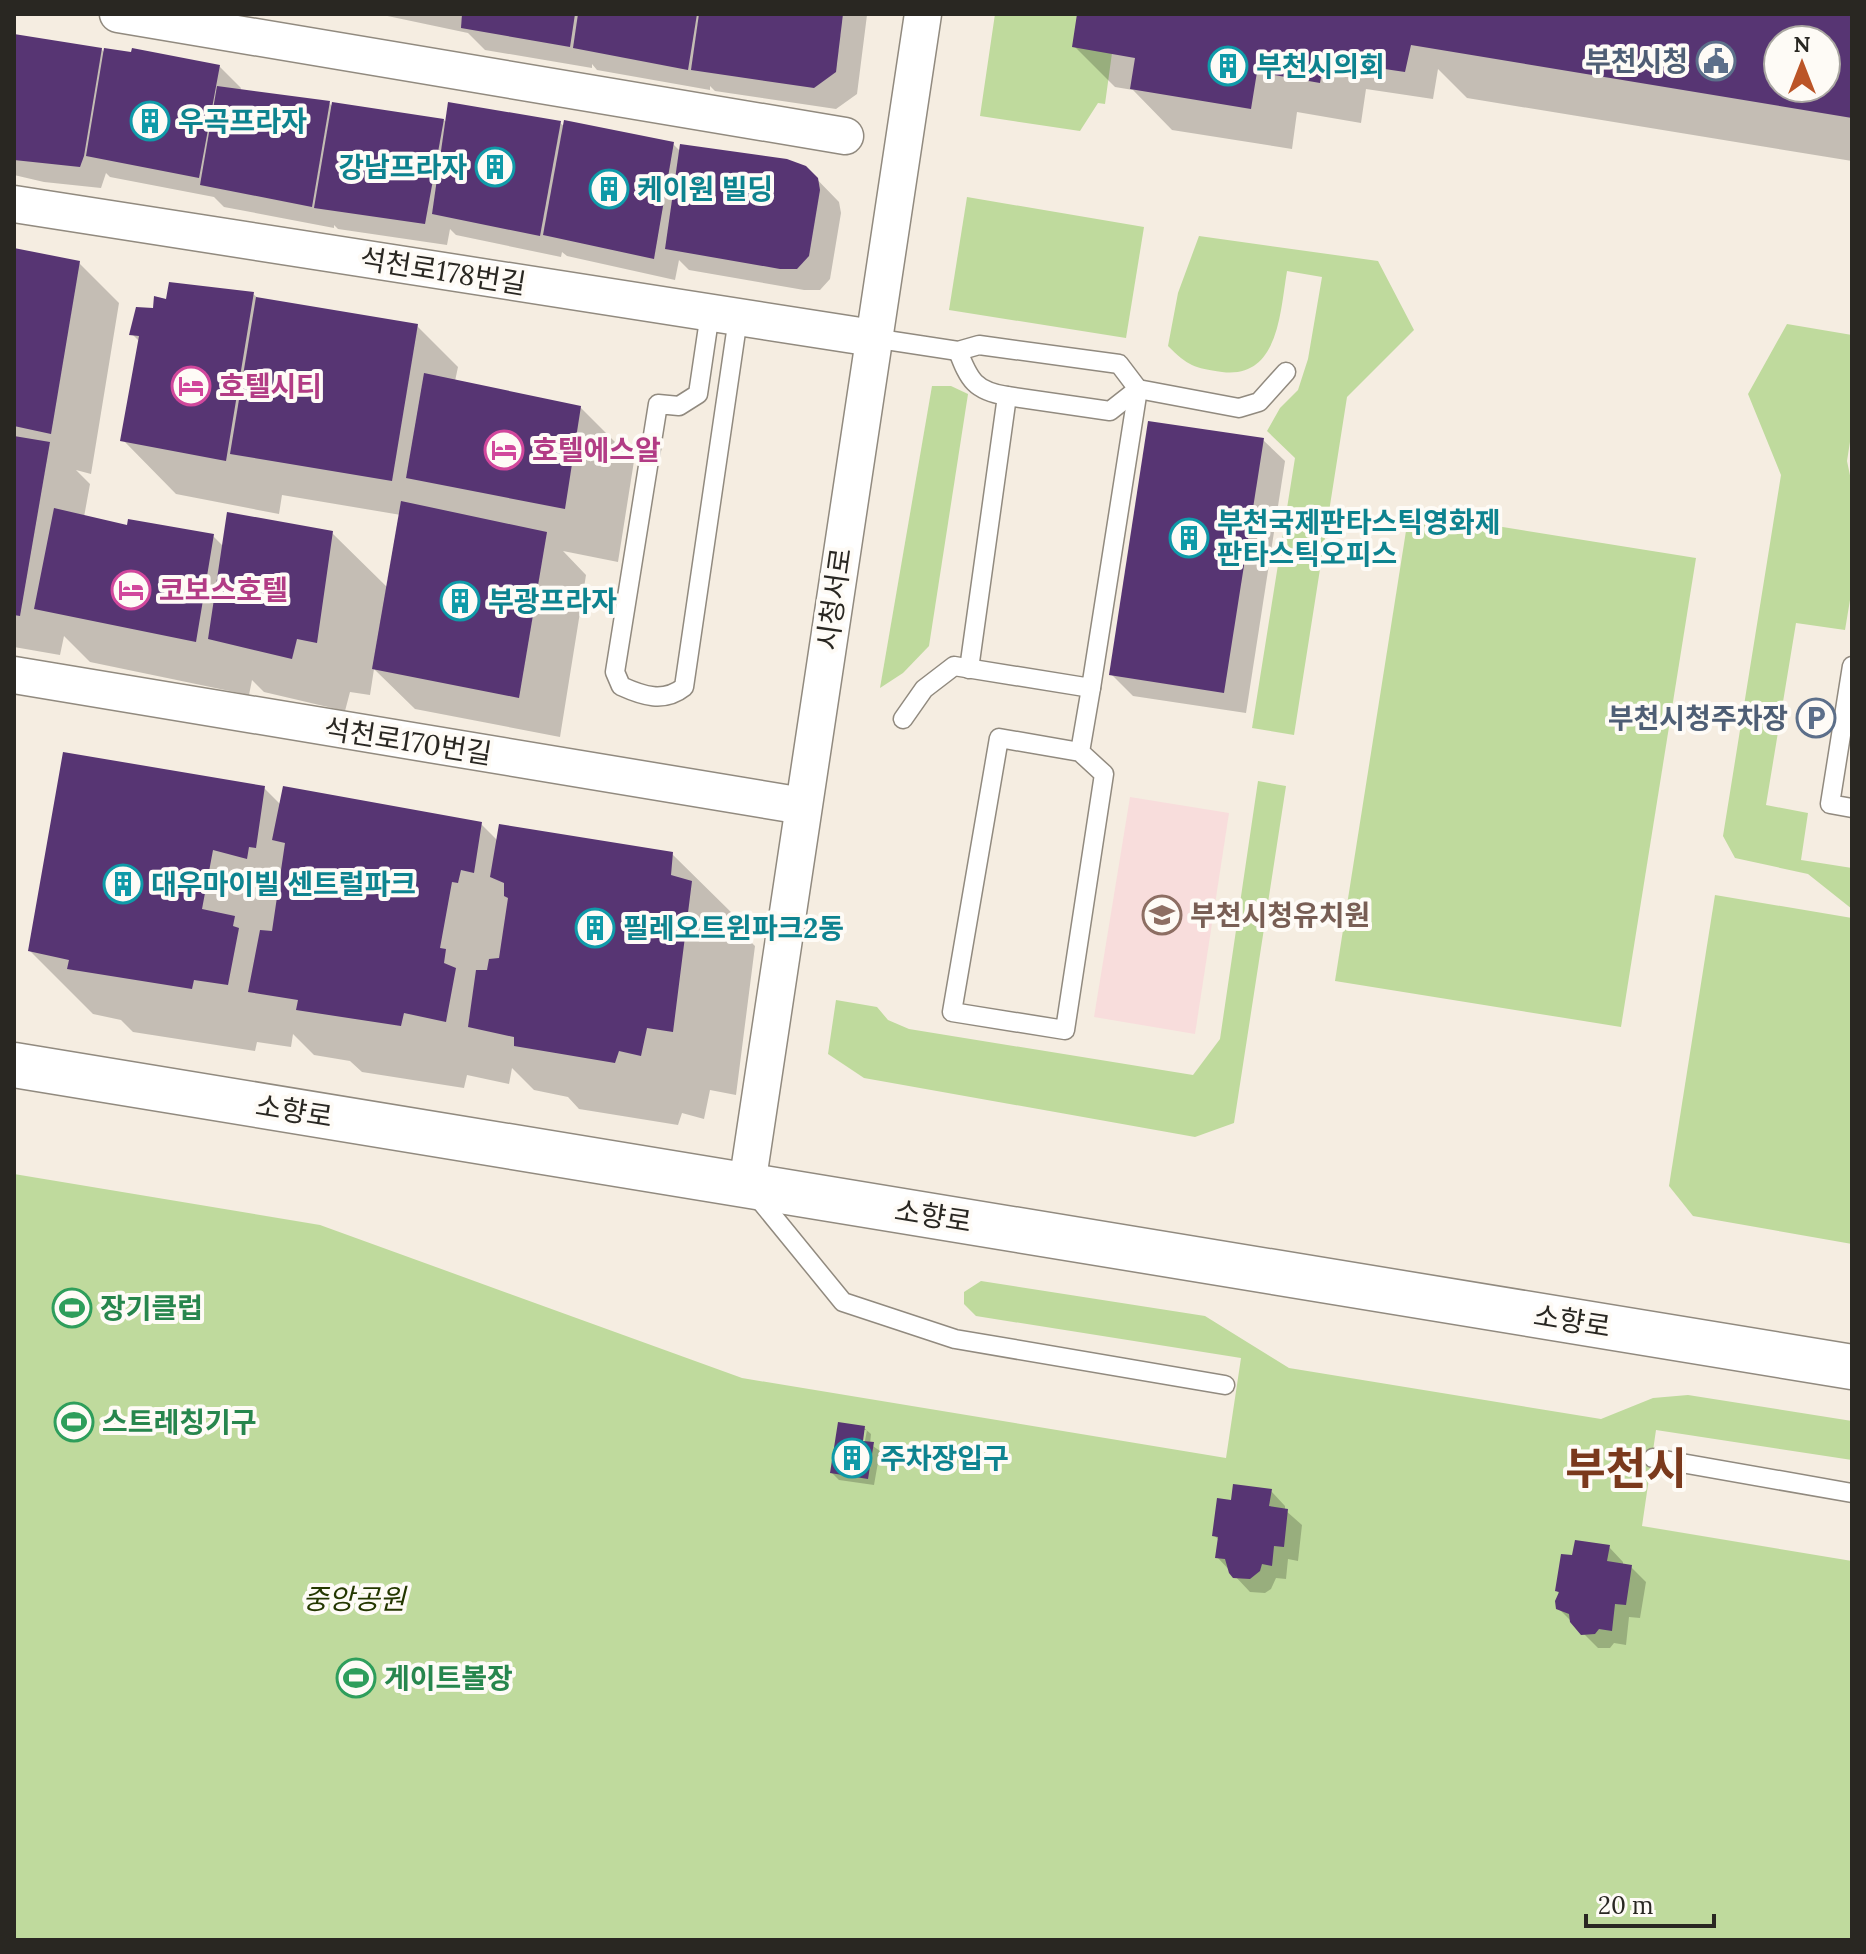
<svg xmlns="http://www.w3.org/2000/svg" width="1866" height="1954" font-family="Lora,'Noto Sans KR',serif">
<rect width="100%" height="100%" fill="#f5ede1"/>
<path fill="#f8dddc" d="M1130,797L1229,813L1195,1034L1094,1017Z"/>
<g fill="#bfda9d">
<path d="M995,14H1077L1112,53L1105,104L1098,103L1080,131L980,116Z"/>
<path d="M967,197L1144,227L1126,338L949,310Z"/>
<path d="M1199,236L1378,261L1414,330L1347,397L1294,735L1252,728L1295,458L1267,431L1280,408L1298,390L1308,359L1322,277L1287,271C1280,312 1279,379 1222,372C1194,368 1188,366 1168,346L1178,293Z"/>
<path d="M1787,324L1852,335V429L1847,461L1852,485V588L1845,630L1796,623L1766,805L1808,813L1801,860L1852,868V909L1808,874L1735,858L1723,836L1781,475L1748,394Z"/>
<path d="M932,386H951L968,394L929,646L903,673L880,688Z"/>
<path d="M1409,512L1696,558L1621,1027L1335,981Z"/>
<path d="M1258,781L1286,786L1234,1123L1195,1137L864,1078L828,1054L836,1000L877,1007L888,1020L909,1029L1193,1075L1220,1039Z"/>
<path d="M1715,895L1852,918V1244L1693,1216L1669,1186Z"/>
<path d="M14,1174L320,1225L742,1378L1226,1458L1241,1358L976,1316L964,1304V1292L981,1281L1205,1316L1289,1368L1601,1419L1653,1398L1688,1395L1852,1421V1460L1656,1430L1642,1526L1852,1561V1940H14Z"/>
</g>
<g fill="#0003" fill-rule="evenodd">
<path d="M378,14H867V15L857,94L836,109L715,91L710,86V90L597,70L592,64V68L485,50L468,33Z"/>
<path d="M1079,14H1852V161L1467,98L1438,69L1433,99L1366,89L1361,123L1297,112L1292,149L1172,130L1133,90L1115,87L1074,46ZM1778,40H1826V88H1778Z"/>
<path d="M14,36L101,49L105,53L219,66L241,88L240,91L329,103L333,107L334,104L447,121L560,123L565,127L673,144L681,152L805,167L839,202L841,213L830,279L820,290H804L689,270L679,260L675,280L567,256L562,252L561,257L456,235L450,229L447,245L338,229L334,225V228L224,207L214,197L110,177L106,173L101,188L44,182L14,175Z"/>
<path d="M14,250L79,263L119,303L91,474L76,470L90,484L84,517L128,527L213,536L224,547L332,533L388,588L401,515L282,495L279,514L176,494L123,440L140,342L132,334L154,310L167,302L253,294L259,299L417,326L458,367L455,381L580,407L634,461L618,562L563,551L586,575L560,737L415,709L374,669L370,695L350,692L345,711L264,692L252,680L249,695L90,662L64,636L60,655L14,647Z"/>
<path d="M1263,440L1285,461L1246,713L1133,696L1111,674Z"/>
<path d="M264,788L281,805L481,824L498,841L672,854L736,917L735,927L755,946L736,1095L710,1090L704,1119L682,1113L678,1125L579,1109L568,1097L534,1090L512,1068L509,1084L467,1075L464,1088L362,1072L350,1061L314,1055L293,1034L291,1047L257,1042L255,1051L133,1032L121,1020L93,1014L30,951Z"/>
<path d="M864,1428L871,1434L870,1444L880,1451L874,1485L839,1480L832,1473ZM863,1430H867L863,1451L860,1450Z"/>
<path d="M1271,1491L1285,1506V1510L1302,1525L1298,1561L1288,1559L1286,1579L1276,1578L1271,1589L1265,1593L1250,1592L1217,1557L1219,1540L1214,1535L1233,1502Z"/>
<path d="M1609,1547L1623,1562V1566L1631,1567L1646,1582L1640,1618L1629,1617L1626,1645L1614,1643L1610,1648H1598L1558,1608L1560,1594L1557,1591L1574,1557Z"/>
</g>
<g fill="#573573" fill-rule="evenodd">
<path d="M462,14H575L570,47L461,28Z"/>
<path d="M578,14H697L688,70L573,48Z"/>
<path d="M699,14H843L836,72L814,88L691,70Z"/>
<path d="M1077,14H1852V118L1411,45L1405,72L1324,60L1320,83L1257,72L1251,109L1130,89L1135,58L1072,47ZM1778,40H1826V88H1778Z"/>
<path d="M14,34L102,48L84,156L80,167L14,160Z"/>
<path d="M104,48L131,52L132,48L220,65L199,178L86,156Z"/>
<path d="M217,86L330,101L312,207L200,185Z"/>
<path d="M332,102L444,119L425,224L314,208Z"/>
<path d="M448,102L561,121L540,236L432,214Z"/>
<path d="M564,120L674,142L654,259L543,235Z"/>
<path d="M680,144L787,159L806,166L818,178L820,190L809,256L797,269H780L665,249Z"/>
<path d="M14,248L80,261L51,434L14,426Z"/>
<path d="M169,282L254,292L226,461L120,441L139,336L129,335L136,307L153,308L154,296L166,299Z"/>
<path d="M256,297L418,324L392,481L230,454Z"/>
<path d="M424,373L581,406L565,509L406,478Z"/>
<path d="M1148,421L1264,438L1224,693L1109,675Z"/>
<path d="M14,436L50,442L20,616L14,615Z"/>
<path d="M401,501L547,532L519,698L372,669Z"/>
<path d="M54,508L127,525L128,519L214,534L196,642L34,609Z"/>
<path d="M227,512L333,531L317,643L297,639L292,659L208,639Z"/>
<path d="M63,752L265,786L256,848L249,847L247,859L213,850L202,909L235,916L233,926L239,928L228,985L194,980L192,989L67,969L69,960L28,951Z"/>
<path d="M283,786L482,822L474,873L461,870L458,883L452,882L440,948L446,949L444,963L456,968L446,1022L404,1013L401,1026L296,1010L298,1000L248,992L260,930L272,931L285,843L272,840Z"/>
<path d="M499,824L673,852L671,875L692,881L673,1032L647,1028L641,1056L619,1051L615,1063L514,1046V1037L468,1027L476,970H487L489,959L499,958L508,898L504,896V883L490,877Z"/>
<path d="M838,1422L865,1426L863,1441L874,1442L868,1479L830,1473Z"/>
<path d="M1233,1484L1272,1489L1269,1506L1288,1509L1284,1547L1274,1546L1272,1566L1262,1564L1260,1571L1250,1579L1233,1578L1229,1573L1225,1559L1215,1558L1218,1537L1212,1536L1217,1498L1231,1500Z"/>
<path d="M1575,1540L1610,1545L1607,1561L1632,1565L1626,1605L1615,1604L1612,1631L1599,1629L1595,1634L1581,1635L1570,1622L1569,1614L1556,1609L1555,1601L1559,1592L1555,1591L1561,1554L1572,1555Z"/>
</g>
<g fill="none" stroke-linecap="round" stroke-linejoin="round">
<defs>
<g id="lane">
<path d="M710,313L698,394L679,406L658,404L615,672L621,686C643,696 664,703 684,687L738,318"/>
<path d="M873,338L958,351L979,345L1119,364L1138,389L1239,408L1259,402L1286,372"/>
<path d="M958,351C969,380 975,391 1007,396L969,669"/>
<path d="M1007,396L1110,411L1138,389"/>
<path d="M1852,666L1830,804L1852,808"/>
<path d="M903,719L924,689L954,666L1091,688L1138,389"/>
<path d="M1080,752L999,738L952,1012L1065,1030L1104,774L1080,752L1091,688"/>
<path d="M754,1193L843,1302L955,1339L1225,1385"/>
<path d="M1653,1458L1852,1493"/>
</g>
<g id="street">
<path d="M118,14L845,136"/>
<path d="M14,204L873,338"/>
<path d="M14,675L803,806"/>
<path d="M747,1185L923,14"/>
</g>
<path id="secondary" d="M14,1065L1852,1367"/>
</defs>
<use href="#lane" stroke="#918a7f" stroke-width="21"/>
<use href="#street" stroke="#918a7f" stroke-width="39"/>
<use href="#secondary" stroke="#918a7f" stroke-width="47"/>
<use href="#lane" stroke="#fff" stroke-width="18"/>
<use href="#street" stroke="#fff" stroke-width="36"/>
<use href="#secondary" stroke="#fff" stroke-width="44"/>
</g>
<defs>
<symbol id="civic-ring" viewBox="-11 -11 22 22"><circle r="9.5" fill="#fefbf6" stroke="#5c6f8a" stroke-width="1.5"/><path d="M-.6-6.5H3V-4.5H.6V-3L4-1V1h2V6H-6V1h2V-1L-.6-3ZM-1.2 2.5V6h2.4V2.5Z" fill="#5c6f8a"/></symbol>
<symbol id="building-ring" viewBox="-11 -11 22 22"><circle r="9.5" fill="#fefbf6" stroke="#0f9aa8" stroke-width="1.5"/><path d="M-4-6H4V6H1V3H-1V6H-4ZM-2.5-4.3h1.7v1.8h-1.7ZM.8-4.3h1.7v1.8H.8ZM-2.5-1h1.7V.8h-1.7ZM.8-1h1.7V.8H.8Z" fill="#0f9aa8"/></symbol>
<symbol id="hotel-ring" viewBox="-11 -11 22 22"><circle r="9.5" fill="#fefbf6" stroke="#d1479c" stroke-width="1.5"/><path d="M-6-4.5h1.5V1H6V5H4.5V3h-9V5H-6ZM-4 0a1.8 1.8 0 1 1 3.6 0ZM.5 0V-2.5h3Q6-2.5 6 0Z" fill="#d1479c"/></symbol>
<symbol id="parking-ring" viewBox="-11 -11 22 22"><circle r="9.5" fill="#fefbf6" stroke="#5c6f8a" stroke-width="1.5"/><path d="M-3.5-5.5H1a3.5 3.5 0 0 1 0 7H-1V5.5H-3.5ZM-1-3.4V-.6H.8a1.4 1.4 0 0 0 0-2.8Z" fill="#5c6f8a"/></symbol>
<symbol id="school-ring" viewBox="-11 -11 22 22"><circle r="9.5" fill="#fefbf6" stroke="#8d6e63" stroke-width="1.5"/><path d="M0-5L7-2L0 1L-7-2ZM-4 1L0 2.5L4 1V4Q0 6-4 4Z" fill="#8d6e63"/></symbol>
<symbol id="stadium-ring" viewBox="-11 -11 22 22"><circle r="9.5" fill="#fefbf6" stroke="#2e9e5b" stroke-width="1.5"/><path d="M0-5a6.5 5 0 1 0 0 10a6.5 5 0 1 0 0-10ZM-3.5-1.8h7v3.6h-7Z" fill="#2e9e5b"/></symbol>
</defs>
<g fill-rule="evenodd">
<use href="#civic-ring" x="1694" y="39" width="44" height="44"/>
<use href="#building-ring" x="1206" y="44" width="44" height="44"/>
<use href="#building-ring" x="128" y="99" width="44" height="44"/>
<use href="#building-ring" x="473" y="145" width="44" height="44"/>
<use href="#building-ring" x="587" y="167" width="44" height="44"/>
<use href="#hotel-ring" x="169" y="364" width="44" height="44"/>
<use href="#hotel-ring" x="482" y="428" width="44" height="44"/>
<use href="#building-ring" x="1167" y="516" width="44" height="44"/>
<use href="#hotel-ring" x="109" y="568" width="44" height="44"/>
<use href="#building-ring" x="438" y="579" width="44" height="44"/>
<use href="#parking-ring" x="1794" y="696" width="44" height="44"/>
<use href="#building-ring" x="101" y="862" width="44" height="44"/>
<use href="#school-ring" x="1140" y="893" width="44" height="44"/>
<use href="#building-ring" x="573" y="906" width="44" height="44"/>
<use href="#stadium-ring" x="50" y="1286" width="44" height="44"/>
<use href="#stadium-ring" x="52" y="1400" width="44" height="44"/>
<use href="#building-ring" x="830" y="1436" width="44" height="44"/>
<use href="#stadium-ring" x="334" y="1656" width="44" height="44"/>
</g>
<g text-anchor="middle" stroke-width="8" stroke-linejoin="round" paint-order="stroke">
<g font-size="28" font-weight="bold" fill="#4e5e75" stroke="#fefbf6" text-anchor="end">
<text x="1688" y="71">부천시청</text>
<text x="1788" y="728">부천시청주차장</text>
</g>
<g font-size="28" font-weight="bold" fill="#0d838f" stroke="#fefbf6" text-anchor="start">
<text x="1256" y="76">부천시의회</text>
<text x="178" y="131">우곡프라자</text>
<text x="467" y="177" text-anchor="end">강남프라자</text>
<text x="637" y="199">케이원 빌딩</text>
<text x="1217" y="532">부천국제판타스틱영화제<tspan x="1217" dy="32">판타스틱오피스</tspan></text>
<text x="488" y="611">부광프라자</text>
<text x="151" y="894">대우마이빌 센트럴파크</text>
<text x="623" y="938">필레오트윈파크2동</text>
<text x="880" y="1468">주차장입구</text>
</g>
<g font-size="28" fill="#292722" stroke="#fefbf6">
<text transform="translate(443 271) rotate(9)" y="10">석천로178번길</text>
<text transform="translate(834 599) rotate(-82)" y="10">시청서로</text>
<text transform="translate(408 741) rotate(9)" y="10">석천로170번길</text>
<text transform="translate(294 1111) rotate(9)" y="10">소향로</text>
<text transform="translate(933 1216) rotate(9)" y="10">소향로</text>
<text transform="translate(1572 1321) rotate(9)" y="10">소향로</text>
</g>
<g font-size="28" font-weight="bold" fill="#b23c85" stroke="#fefbf6" text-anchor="start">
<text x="219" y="396">호텔시티</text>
<text x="532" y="460">호텔에스알</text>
<text x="159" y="600">코보스호텔</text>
</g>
<g font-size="28" font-weight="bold" fill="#785e54" stroke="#fefbf6" text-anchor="start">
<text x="1190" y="925">부천시청유치원</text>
</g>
<g font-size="28" font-weight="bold" fill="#27864d" stroke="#fefbf6" text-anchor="start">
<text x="100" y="1318">장기클럽</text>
<text x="102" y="1432">스트레칭기구</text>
<text x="384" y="1688">게이트볼장</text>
</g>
<g font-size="28" font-style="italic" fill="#243700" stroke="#fefbf6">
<text x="354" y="1609">중앙공원</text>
</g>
<g font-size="44" font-weight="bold" fill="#7a391c" stroke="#fefbf6">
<text x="1626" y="1484">부천시</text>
</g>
</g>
<rect width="1866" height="1954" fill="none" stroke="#292722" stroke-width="32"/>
<g transform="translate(1802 64)"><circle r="38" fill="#fefbf6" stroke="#a9a6a1" stroke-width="2"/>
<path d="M0-6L14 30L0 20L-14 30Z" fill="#bb5528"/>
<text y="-12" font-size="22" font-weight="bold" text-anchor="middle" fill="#292722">N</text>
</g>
<path d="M1586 1914v12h128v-12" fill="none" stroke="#292722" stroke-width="4"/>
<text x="1598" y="1914" font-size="24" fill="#292722" stroke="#fefbf6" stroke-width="6" paint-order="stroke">20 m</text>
</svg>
